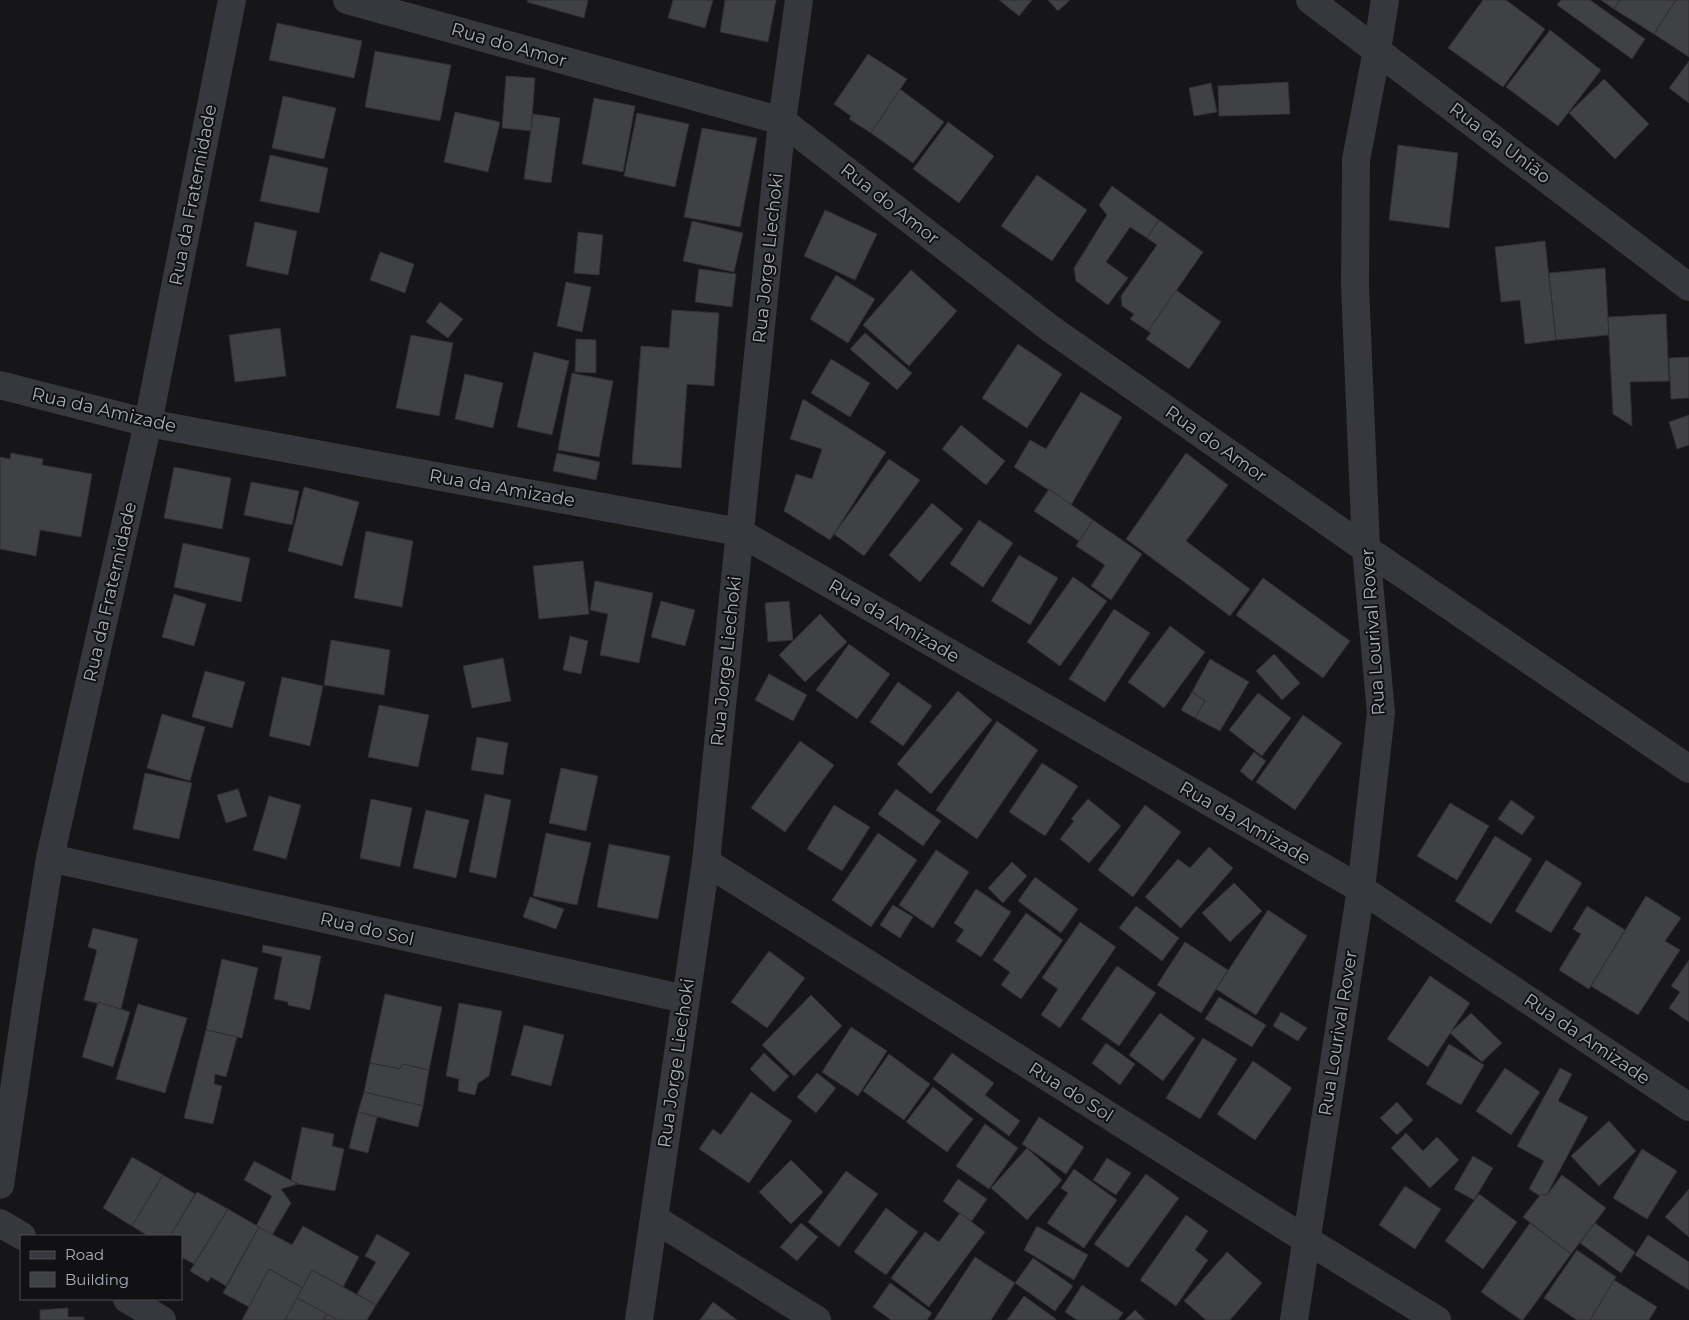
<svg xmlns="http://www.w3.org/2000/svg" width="1689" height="1320" font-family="Montserrat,sans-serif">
<rect width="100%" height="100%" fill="#161618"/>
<g fill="#404145" stroke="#303034">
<path d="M528,0H588L584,18L527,2Z"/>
<path d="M673,0H713L705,28L668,18Z"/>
<path d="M725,0H776L768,42L720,32Z"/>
<path d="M999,0H1032L1019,16Z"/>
<path d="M1048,0H1070L1058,11Z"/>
<path d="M1483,0H1506L1545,29L1503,87L1448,48Z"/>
<path d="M1561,0H1590L1645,39L1632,59L1557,5Z"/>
<path d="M1601,0H1620L1614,9Z"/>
<path d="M1620,0H1676L1654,34L1614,9Z"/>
<path d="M1676,0H1689V57L1654,34Z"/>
<path d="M277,23L362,41L354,78L269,60Z"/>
<path d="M1550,30L1601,70L1558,126L1506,87Z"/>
<path d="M375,51L451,65L440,121L365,107Z"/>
<path d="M868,54L907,79L871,133L849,119L851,116L834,104Z"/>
<path d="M1689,61V103L1669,88Z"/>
<path d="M506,76L535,78L531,131L502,128Z"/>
<path d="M1604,79L1649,124L1615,159L1569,113Z"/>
<path d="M1288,82L1290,114L1219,116L1218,86Z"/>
<path d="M1211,83L1217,112L1194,116L1189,88Z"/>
<path d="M900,89L944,122L913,163L871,133Z"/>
<path d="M283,96L336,108L324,159L272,148Z"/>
<path d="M594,98L635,106L623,172L582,164Z"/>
<path d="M455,112L500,122L488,172L444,162Z"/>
<path d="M637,113L689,124L675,187L624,176Z"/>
<path d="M533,114L560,118L551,183L524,179Z"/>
<path d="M948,122L994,156L959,203L913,169Z"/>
<path d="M702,128L757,138L740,227L684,217Z"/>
<path d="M1398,145L1458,153L1449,228L1389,220Z"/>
<path d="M270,155L328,168L319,213L260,201Z"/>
<path d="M1037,175L1087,210L1052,261L1001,226Z"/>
<path d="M1112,186L1159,220L1147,238L1130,227L1106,262L1128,278L1108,305L1076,281L1074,268L1107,215L1099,205Z"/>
<path d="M825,210L877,234L855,280L804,256Z"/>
<path d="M1159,220L1203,252L1148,331L1130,319L1134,314L1122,306L1121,296L1157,245L1147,238Z"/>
<path d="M692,221L743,233L734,272L683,261Z"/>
<path d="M255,222L297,231L288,275L246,266Z"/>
<path d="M578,232L603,235L599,275L574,273Z"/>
<path d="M1545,241L1556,340L1525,344L1520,300L1501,302L1495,247Z"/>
<path d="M380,252L414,264L405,293L370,280Z"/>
<path d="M1605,268L1609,335L1556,340L1549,273Z"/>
<path d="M699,269L736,274L732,307L695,302Z"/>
<path d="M911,270L957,311L909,366L863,325Z"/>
<path d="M836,275L875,299L848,343L810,319Z"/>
<path d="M566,282L591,287L582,332L557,326Z"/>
<path d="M1176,290L1221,322L1189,369L1146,339L1151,333L1148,331Z"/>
<path d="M440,302L463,319L448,338L426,322Z"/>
<path d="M672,310L719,313L714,386L687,384L681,468L632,464L641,346L669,348Z"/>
<path d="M1666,314L1669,381L1630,382L1632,426L1613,414L1608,317Z"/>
<path d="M280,328L286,376L235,382L229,335Z"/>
<path d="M865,333L912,373L897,390L850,349Z"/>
<path d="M411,335L453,343L439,416L396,408Z"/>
<path d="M576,339L596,340V373L575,372Z"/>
<path d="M1018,344L1062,374L1027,428L982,398Z"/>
<path d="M534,352L569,361L552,435L517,427Z"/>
<path d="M1689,357V398L1671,399L1669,358Z"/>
<path d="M831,359L870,383L850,417L811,393Z"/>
<path d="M572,373L613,381L599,457L558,450Z"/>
<path d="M465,374L503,383L493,428L455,419Z"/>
<path d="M1081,392L1122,417L1071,505L1014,467L1030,440L1046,449Z"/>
<path d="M803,399L886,452L830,540L784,511L796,474L812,479L822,449L790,439Z"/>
<path d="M1689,415V445L1677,449L1669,422Z"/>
<path d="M961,425L1005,461L986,485L942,449Z"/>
<path d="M11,453L43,459L42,465L92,474L81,537L40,530L36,556L0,549V457L10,459Z"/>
<path d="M557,453L600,462L596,480L553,471Z"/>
<path d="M1186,453L1228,485L1186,541L1250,589L1230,616L1126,539Z"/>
<path d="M889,459L920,480L864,556L834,534Z"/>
<path d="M174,467L231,478L222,529L164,518Z"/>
<path d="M251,482L299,491L292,525L244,515Z"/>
<path d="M304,487L359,502L342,566L288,551Z"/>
<path d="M1049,489L1093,520L1079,541L1034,511Z"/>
<path d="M932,503L963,529L920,582L889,555Z"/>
<path d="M979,520L1013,543L983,587L950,564Z"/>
<path d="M1093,520L1142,554L1111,600L1091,586L1105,565L1076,546Z"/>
<path d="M366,531L413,541L402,607L354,598Z"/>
<path d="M183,543L250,558L241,602L174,587Z"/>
<path d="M1019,555L1058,578L1030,625L991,601Z"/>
<path d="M583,561L589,614L539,619L533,566Z"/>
<path d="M1073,577L1107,601L1060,666L1027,642Z"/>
<path d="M1263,578L1350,641L1323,678L1236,615Z"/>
<path d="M595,581L653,593L639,663L600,655L608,614L590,610Z"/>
<path d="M174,594L206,604L194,646L162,637Z"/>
<path d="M661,601L695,610L685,646L651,637Z"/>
<path d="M789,601L793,640L768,642L765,603Z"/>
<path d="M1114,609L1150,633L1105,702L1069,679Z"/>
<path d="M820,614L847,642L805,682L779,655Z"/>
<path d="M1170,626L1205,652L1164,708L1128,682Z"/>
<path d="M570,636L588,641L581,674L563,670Z"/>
<path d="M331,640L390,650L384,695L324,685Z"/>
<path d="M849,644L890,674L857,719L816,690Z"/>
<path d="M1274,654L1300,683L1282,700L1256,671Z"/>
<path d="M503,658L511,701L472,708L463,666Z"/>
<path d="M1210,659L1249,682L1220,731L1195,718L1205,701L1192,692Z"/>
<path d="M205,671L245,682L232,728L192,717Z"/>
<path d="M769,674L807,695L793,721L755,700Z"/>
<path d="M282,677L323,686L310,746L269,736Z"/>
<path d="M898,682L932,706L903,746L870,722Z"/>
<path d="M958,691L992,720L931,794L897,764Z"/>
<path d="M1192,692L1205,701L1195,718L1181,710Z"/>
<path d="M1258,693L1291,718L1262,756L1229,730Z"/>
<path d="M379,705L429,715L418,767L368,757Z"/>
<path d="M162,714L205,727L190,781L147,768Z"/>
<path d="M1303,715L1342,743L1295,810L1256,782Z"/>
<path d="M997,721L1038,750L977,839L936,810Z"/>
<path d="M477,737L508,743L503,775L471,770Z"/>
<path d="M800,741L834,765L785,832L751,808Z"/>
<path d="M1254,752L1266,761L1252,781L1240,771Z"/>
<path d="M1042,763L1078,786L1045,836L1009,812Z"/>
<path d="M561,768L598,776L586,831L549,823Z"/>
<path d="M145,773L192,783L179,839L133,829Z"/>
<path d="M238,789L247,816L226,823L217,795Z"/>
<path d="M896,789L941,821L923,846L878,814Z"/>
<path d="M485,794L511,800L496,878L469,872Z"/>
<path d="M269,796L301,805L286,859L253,850Z"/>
<path d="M371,799L412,808L400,867L360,858Z"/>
<path d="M1088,799L1121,826L1089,863L1060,839L1074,821L1071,819Z"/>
<path d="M1511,800L1535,817L1522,835L1498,819Z"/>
<path d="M1450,803L1489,826L1457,880L1417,856Z"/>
<path d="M834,805L870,827L842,871L807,849Z"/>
<path d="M1145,805L1181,832L1133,897L1098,870Z"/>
<path d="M426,810L469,820L456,878L413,868Z"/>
<path d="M546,833L591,843L577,905L533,896Z"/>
<path d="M878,833L917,860L871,927L832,900Z"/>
<path d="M1495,836L1532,859L1491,924L1455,901Z"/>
<path d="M609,844L670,856L658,919L597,907Z"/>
<path d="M1209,847L1233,868L1181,928L1145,897L1178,859L1190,868Z"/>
<path d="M936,850L969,872L933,928L899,905Z"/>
<path d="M1546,860L1582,883L1551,933L1515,911Z"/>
<path d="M1012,862L1027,876L1003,903L988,888Z"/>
<path d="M1035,877L1078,909L1061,933L1018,901Z"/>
<path d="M1234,883L1262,911L1230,942L1202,913Z"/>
<path d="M976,889L1011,912L981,957L956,941L964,930L954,923Z"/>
<path d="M1646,896L1681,918L1665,941L1680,950L1638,1015L1591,986Z"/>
<path d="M530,897L564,909L556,929L523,917Z"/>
<path d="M893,905L913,917L900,938L880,925Z"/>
<path d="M1136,906L1179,938L1162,961L1119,928Z"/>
<path d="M1587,906L1625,930L1589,989L1559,970L1581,934L1573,929Z"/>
<path d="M1268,910L1307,936L1256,1015L1216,989Z"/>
<path d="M1026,913L1063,940L1021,999L1001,985L1010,972L993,960Z"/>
<path d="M1080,922L1116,947L1060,1028L1041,1015L1058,989L1042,978Z"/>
<path d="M93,928L138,939L121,1009L84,1000L97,950L88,947Z"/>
<path d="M1185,942L1228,970L1201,1013L1157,985Z"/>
<path d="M263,945L321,956L310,1010L288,1005V1002L274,999L282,957L262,952Z"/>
<path d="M769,951L805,978L767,1028L731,1002Z"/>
<path d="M222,959L258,968L242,1038L206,1030Z"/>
<path d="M1689,960V1022L1669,1008L1680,992L1671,986Z"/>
<path d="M1117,966L1156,993L1119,1046L1081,1019Z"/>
<path d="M1430,976L1470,1003L1428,1067L1387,1039Z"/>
<path d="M385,994L442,1007L429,1070L402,1064L400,1069L370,1063Z"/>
<path d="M811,995L842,1026L794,1076L762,1045Z"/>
<path d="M1219,997L1266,1025L1252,1047L1205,1019Z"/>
<path d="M98,1002L130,1012L113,1067L82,1057Z"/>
<path d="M459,1003L502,1011L489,1076L478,1083L475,1095L458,1091L459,1079L446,1076Z"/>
<path d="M138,1004L187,1018L165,1093L116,1079Z"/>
<path d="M1281,1012L1307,1028L1298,1041L1273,1026Z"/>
<path d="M1160,1013L1195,1038L1163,1081L1129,1055Z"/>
<path d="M1471,1013L1502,1043L1482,1062L1450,1033Z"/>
<path d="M524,1025L564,1035L551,1086L511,1075Z"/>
<path d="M851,1027L887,1051L858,1096L822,1072Z"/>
<path d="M206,1030L237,1037L226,1077L215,1074L214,1084L222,1086L213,1124L184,1118Z"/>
<path d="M1203,1038L1237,1059L1200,1119L1166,1098Z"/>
<path d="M1106,1043L1135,1064L1120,1085L1092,1063Z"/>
<path d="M1449,1044L1484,1065L1461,1105L1426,1084Z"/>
<path d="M764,1053L789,1076L774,1092L750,1069Z"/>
<path d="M952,1053L994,1083L985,1095L1020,1121L1009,1136L933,1079Z"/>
<path d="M889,1054L930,1084L904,1120L863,1091Z"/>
<path d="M1253,1061L1292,1088L1255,1140L1217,1114Z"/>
<path d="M370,1063L400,1069L402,1064L429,1070L423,1106L364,1092Z"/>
<path d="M1505,1068L1540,1092L1511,1135L1476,1111Z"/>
<path d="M1560,1068L1572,1074L1558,1101L1588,1117L1546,1196L1541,1194L1540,1196L1529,1189L1544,1161L1517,1146Z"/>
<path d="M817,1073L836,1088L816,1113L797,1097Z"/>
<path d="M933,1087L973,1119L947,1152L906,1122Z"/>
<path d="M364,1092L423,1106L418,1127L358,1112Z"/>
<path d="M751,1092L792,1121L749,1183L699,1149L713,1129L721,1135Z"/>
<path d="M1397,1102L1413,1120L1397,1135L1380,1118Z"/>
<path d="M358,1112L377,1117L368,1153L349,1148Z"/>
<path d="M1039,1117L1084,1147L1066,1174L1022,1144Z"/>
<path d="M1609,1121L1636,1151L1599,1186L1571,1156Z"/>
<path d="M985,1124L1018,1148L989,1189L956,1166Z"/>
<path d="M302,1127L334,1134L332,1146L344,1149L335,1191L298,1184L291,1180Z"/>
<path d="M1406,1133L1423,1151L1437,1137L1459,1160L1430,1188L1391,1148Z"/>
<path d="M1027,1148L1062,1180L1027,1220L991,1188Z"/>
<path d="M1642,1149L1677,1171L1647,1219L1613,1198Z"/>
<path d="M1473,1156L1493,1168L1474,1200L1454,1189Z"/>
<path d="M132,1157L163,1175L132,1226L103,1208Z"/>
<path d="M1107,1158L1131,1173L1116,1195L1093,1180Z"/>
<path d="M791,1160L823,1192L791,1224L759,1192Z"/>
<path d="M254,1161L298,1184L281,1189L291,1203L272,1235L256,1226L272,1196L244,1180Z"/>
<path d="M1074,1169L1117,1200L1084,1248L1047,1223L1068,1193L1061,1188Z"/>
<path d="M846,1171L878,1194L839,1247L808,1222Z"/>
<path d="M1146,1174L1179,1198L1128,1268L1094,1244Z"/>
<path d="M163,1175L195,1194L170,1236H148L132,1226Z"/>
<path d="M1562,1175L1606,1208L1571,1254L1523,1217L1541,1194L1546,1196Z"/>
<path d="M958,1179L987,1199L971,1222L943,1201Z"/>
<path d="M1405,1186L1441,1209L1415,1249L1379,1225Z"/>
<path d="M1689,1189V1237L1665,1217Z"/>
<path d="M197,1192L228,1209L194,1264L183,1258L181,1261V1236H170Z"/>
<path d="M1479,1194L1517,1222L1483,1269L1445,1241Z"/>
<path d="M886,1208L918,1232L886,1275L854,1252Z"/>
<path d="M228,1209L259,1227L226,1286L211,1277L208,1282L190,1271Z"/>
<path d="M960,1213L985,1232L929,1307L891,1278L925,1232L939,1242Z"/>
<path d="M1186,1215L1208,1231L1195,1250L1208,1260L1176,1306L1140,1280Z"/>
<path d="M801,1223L818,1237L797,1261L780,1247Z"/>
<path d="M1530,1223L1571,1254L1523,1320H1521L1481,1292Z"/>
<path d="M1595,1223L1635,1252L1621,1273L1580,1243Z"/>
<path d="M303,1226L359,1257L343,1287L312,1270L303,1288L269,1269L249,1307L223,1293L259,1227L292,1245Z"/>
<path d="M1037,1226L1088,1255L1074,1280L1024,1250Z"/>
<path d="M377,1234L410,1253L376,1305L357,1294L376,1262L365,1256Z"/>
<path d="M1648,1235L1689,1262V1290L1635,1255Z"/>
<path d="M1577,1250L1616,1277L1590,1320H1577L1544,1298Z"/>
<path d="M1227,1252L1262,1283L1230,1320H1206L1184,1301Z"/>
<path d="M975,1257L1015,1283L991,1320H934Z"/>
<path d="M1033,1258L1073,1286L1055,1311L1015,1283Z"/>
<path d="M269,1269L303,1288L285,1320H242Z"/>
<path d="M312,1270L376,1305L367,1320H337L297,1298Z"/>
<path d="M1614,1280L1657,1307L1649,1320H1590Z"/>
<path d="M890,1283L932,1313L927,1320H891L873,1307Z"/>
<path d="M1082,1285L1123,1313L1118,1320H1077L1065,1312Z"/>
<path d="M1024,1296L1056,1319L1055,1320H1007Z"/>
<path d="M297,1298L327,1314L323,1320H285Z"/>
<path d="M713,1302L737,1320H700Z"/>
<path d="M68,1308V1317H84V1320H40V1310Z"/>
<path d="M1135,1310L1145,1320H1125Z"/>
<path d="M327,1314L337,1320H323Z"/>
</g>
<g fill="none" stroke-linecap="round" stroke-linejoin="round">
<g stroke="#37383d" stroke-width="28">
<path d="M347,0L782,121L1051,329L1366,549L1689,769"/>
<path d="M1310,0L1689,287"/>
<path d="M0,385L148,423L739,532L1361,889L1689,1107"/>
<path d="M50,858L685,999"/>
<path d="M706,862L1305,1239L1437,1320"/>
<path d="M0,1185L27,1001L50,858L148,423L232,0"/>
<path d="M655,1219L817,1320"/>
<path d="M0,1223L22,1236"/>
<path d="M127,1299L162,1320"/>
<path d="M639,1320L706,862L782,121L799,0"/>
<path d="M1294,1320L1361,889L1381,713L1366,549L1355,286L1356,160L1377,50L1385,0"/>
</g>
</g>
<g text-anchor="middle" stroke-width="4" stroke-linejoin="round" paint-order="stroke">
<g font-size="18" fill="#a8adb8" stroke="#111113">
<text transform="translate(509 45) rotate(16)" y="6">Rua do Amor</text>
<text transform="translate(1500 143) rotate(37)" y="6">Rua da União</text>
<text transform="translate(193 195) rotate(-79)" y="6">Rua da Fraternidade</text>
<text transform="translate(890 204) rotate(38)" y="6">Rua do Amor</text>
<text transform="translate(768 258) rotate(-84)" y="6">Rua Jorge Liechoki</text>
<text transform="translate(104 410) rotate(13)" y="6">Rua da Amizade</text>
<text transform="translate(1216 444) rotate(35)" y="6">Rua do Amor</text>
<text transform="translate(502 488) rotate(10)" y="6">Rua da Amizade</text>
<text transform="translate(110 592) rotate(-77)" y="6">Rua da Fraternidade</text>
<text transform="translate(894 621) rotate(30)" y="6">Rua da Amizade</text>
<text transform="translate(1373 632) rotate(-94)" y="6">Rua Lourival Rover</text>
<text transform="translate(726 661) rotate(-84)" y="6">Rua Jorge Liechoki</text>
<text transform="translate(1245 823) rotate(30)" y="6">Rua da Amizade</text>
<text transform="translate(367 929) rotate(13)" y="6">Rua do Sol</text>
<text transform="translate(1338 1033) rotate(-81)" y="6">Rua Lourival Rover</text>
<text transform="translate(1587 1039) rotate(34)" y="6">Rua da Amizade</text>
<text transform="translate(676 1063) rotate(-82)" y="6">Rua Jorge Liechoki</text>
<text transform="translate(1071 1092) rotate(32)" y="6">Rua do Sol</text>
</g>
</g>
<rect x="20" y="1235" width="162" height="65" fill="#111113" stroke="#4d4f55"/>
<rect x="30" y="1251" width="25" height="8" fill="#37383d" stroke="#4d4f55"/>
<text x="65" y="1260" font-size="15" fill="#a8adb8">Road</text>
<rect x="30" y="1272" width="25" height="15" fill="#404145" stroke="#4d4f55"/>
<text x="65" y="1285" font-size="15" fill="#a8adb8">Building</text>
</svg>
